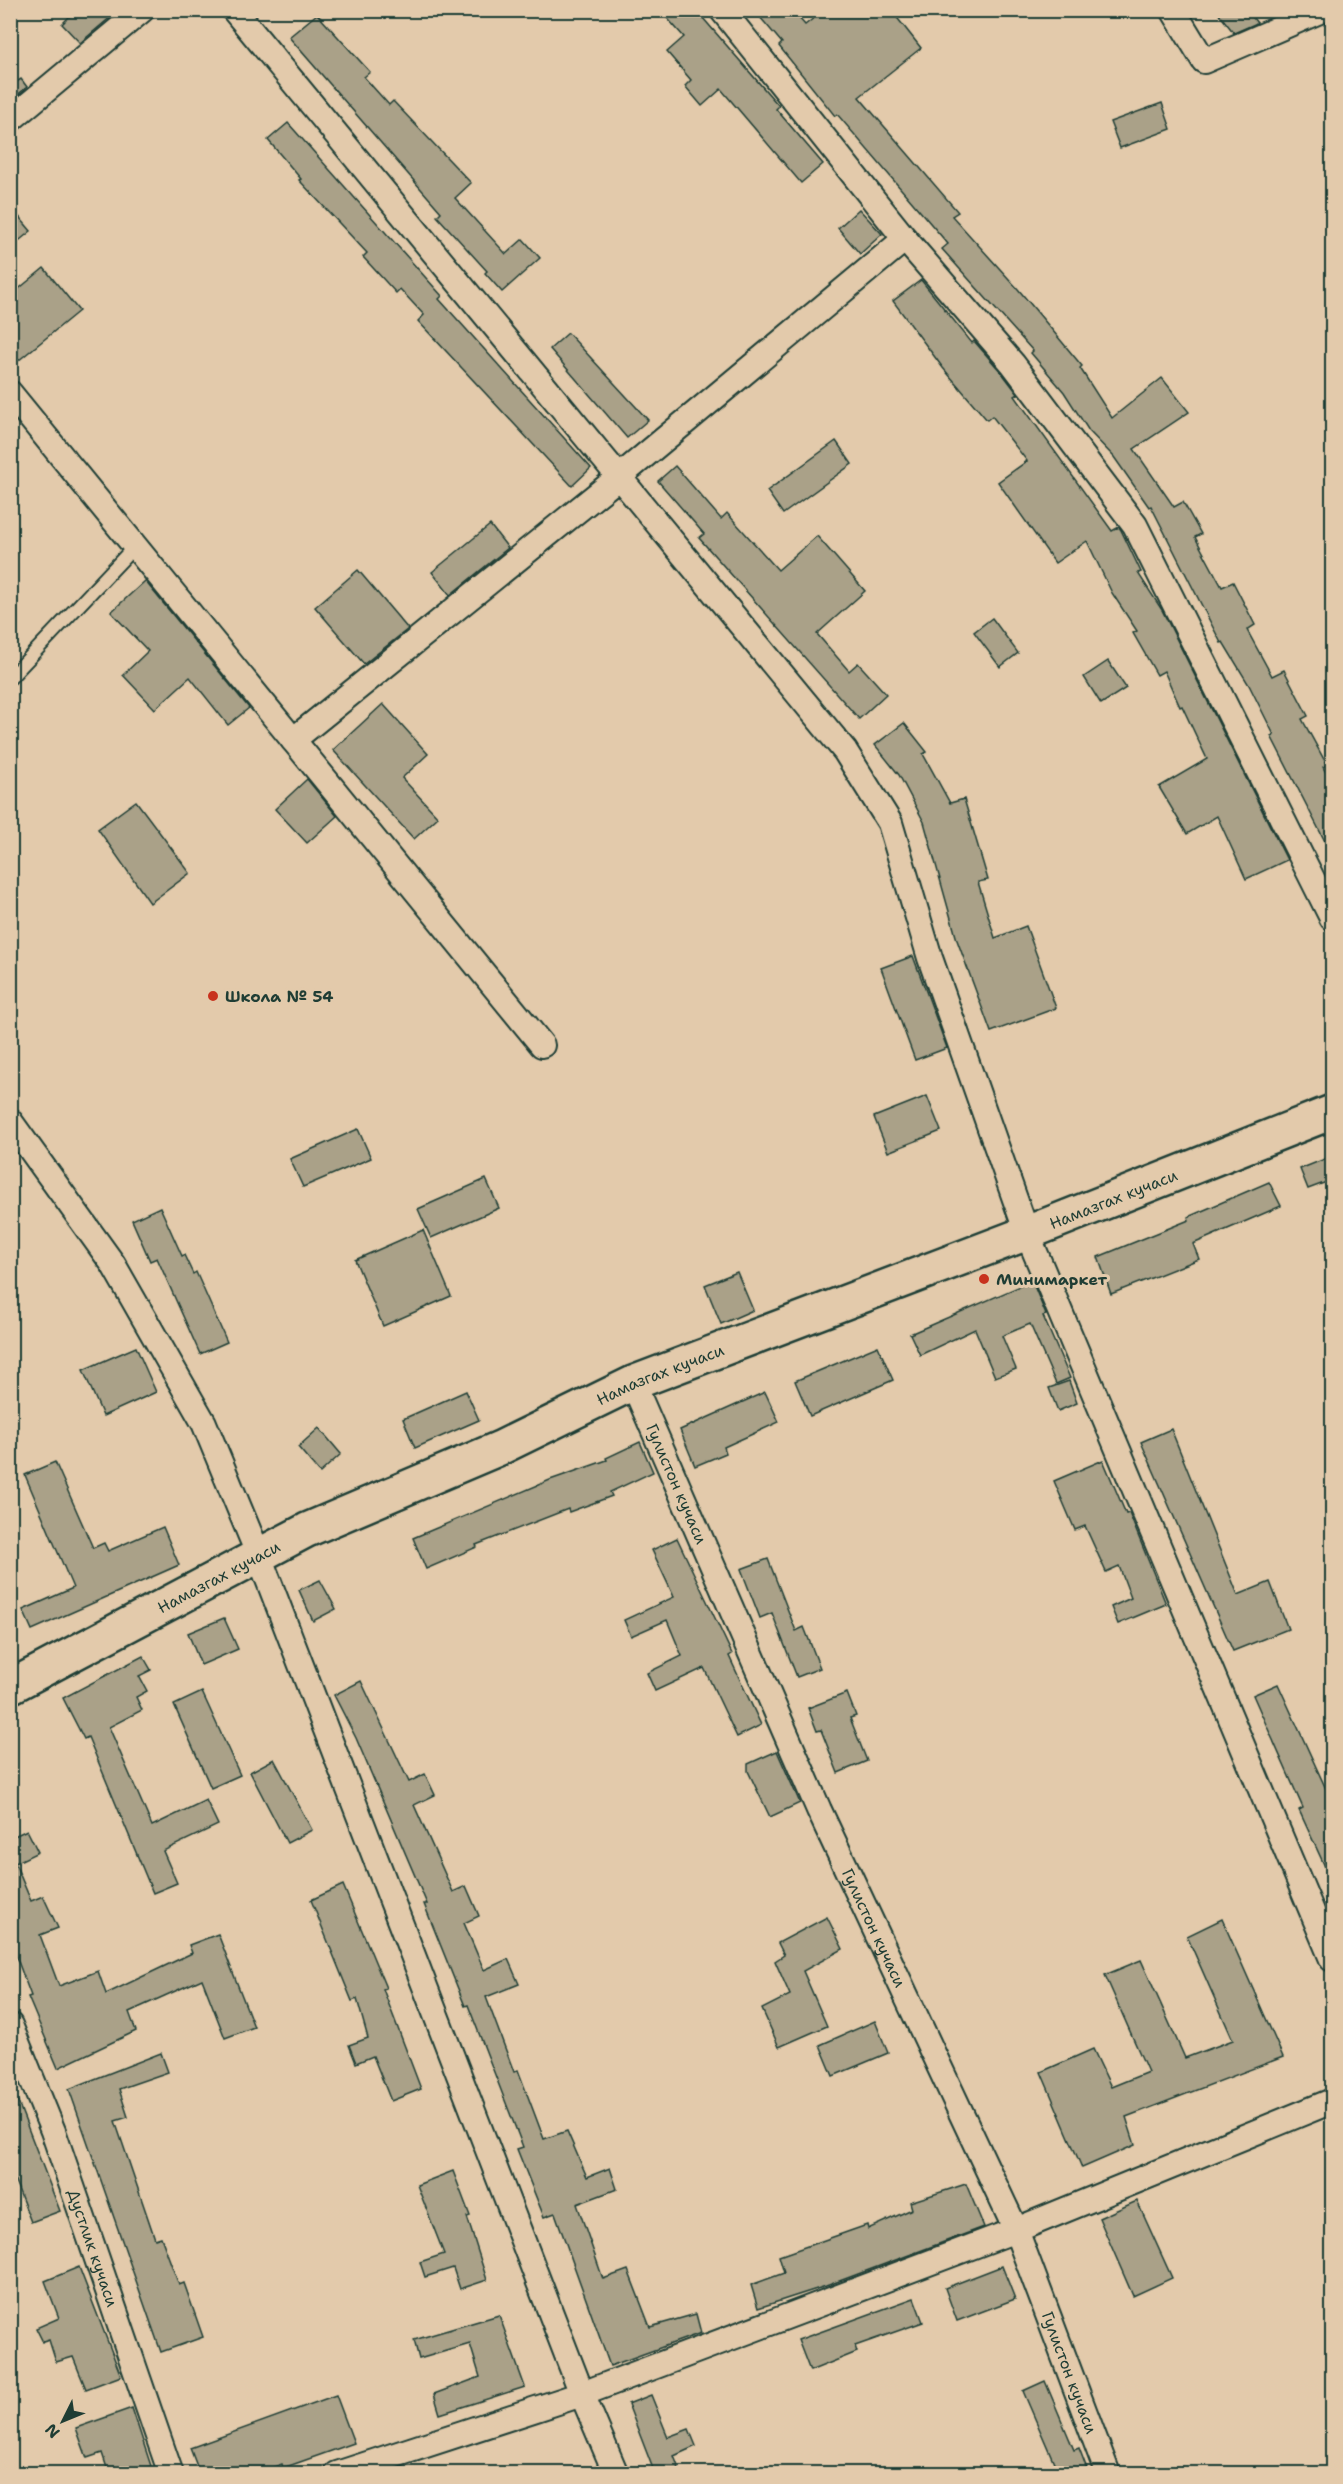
<svg xmlns="http://www.w3.org/2000/svg" width="1343" height="2484" font-family="'Shantell Sans',sans-serif">
<rect width="100%" height="100%" fill="#e3caab"/>
<filter id="ink" filterUnits="userSpaceOnUse"><feTurbulence type="fractalNoise" baseFrequency=".0167" numOctaves="2"/><feDisplacementMap in="SourceGraphic" scale="12" xChannelSelector="R" yChannelSelector="G"/><feConvolveMatrix kernelMatrix="1 2 1 2 8 2 1 2 1" color-interpolation-filters="sRGB"/></filter>
<g filter="url(#ink)">
<g fill="#aaa188" stroke="#1f3d34" stroke-width="1.5">
<path d="M76,10H119L80,43L62,24Z"/>
<path d="M660,10H696L779,106L776,109L823,164L801,183L721,89L702,106L685,86L691,80L667,52L684,37Z"/>
<path d="M754,10H792L805,25L824,10H891L921,48L859,97L958,212L952,216L1018,289L1082,366L1080,368L1112,418L1162,378L1189,412L1134,449L1174,507L1183,502L1201,534L1195,537L1222,587L1233,582L1255,625L1247,630L1272,676L1284,670L1308,716L1302,719L1327,765L1323,767L1332,784V855L1271,736L1274,735L1249,685L1223,642L1221,643L1151,506L1149,507L1114,457L1089,431L1064,392L1031,353L1033,351L942,249L948,244L837,114L835,116L779,46L782,43Z"/>
<path d="M1216,10H1247L1257,23L1234,33Z"/>
<path d="M317,14L370,72L364,77L389,105L393,101L471,183L455,198L506,254L523,239L540,258L502,292L485,273L487,271L437,216L441,212L289,37Z"/>
<path d="M21,79L27,87L10,101V86Z"/>
<path d="M1162,103L1171,129L1120,148L1110,122Z"/>
<path d="M288,123L442,296L439,299L591,468L572,486L418,321L424,315L400,289L396,293L363,257L367,253L299,180L301,179L268,140Z"/>
<path d="M10,206L31,231L10,248Z"/>
<path d="M859,209L882,234L860,254L838,228Z"/>
<path d="M44,268L79,311L18,361L10,351V296Z"/>
<path d="M921,280L972,343L974,341L1002,373L1018,394L1015,396L1112,531L1119,527L1121,530L1141,572L1138,573L1162,610L1287,860L1246,879L1217,816L1187,834L1159,787L1207,759L1182,706L1180,707L1164,671L1157,675L1133,633L1137,631L1112,593L1087,541L1055,563L998,482L1027,461L992,416L987,420L943,368L893,301Z"/>
<path d="M568,333L648,420L627,438L550,349Z"/>
<path d="M836,441L852,464L783,514L767,491Z"/>
<path d="M675,466L721,519L727,513L778,570L817,536L865,591L817,634L849,671L858,663L886,694L859,719L699,538L704,534L658,481Z"/>
<path d="M490,525L508,548L450,595L432,572Z"/>
<path d="M358,570L408,629L364,664L315,607Z"/>
<path d="M145,581L249,708L228,725L190,677L155,709L123,675L148,651L111,612Z"/>
<path d="M992,618L1018,653L1000,667L974,632Z"/>
<path d="M1108,661L1126,688L1101,704L1084,677Z"/>
<path d="M383,704L428,754L402,778L438,817L414,839L333,750Z"/>
<path d="M904,723L927,752L923,754L950,803L964,799L988,880L978,882L995,938L1026,926L1056,1008L991,1032L957,940L924,822L899,775L875,745Z"/>
<path d="M307,779L337,816L307,843L275,809Z"/>
<path d="M136,801L190,873L150,903L98,829Z"/>
<path d="M913,956L947,1048L915,1060L881,968Z"/>
<path d="M927,1096L941,1131L888,1152L874,1117Z"/>
<path d="M358,1129L371,1158L303,1187L290,1159Z"/>
<path d="M1332,1156V1180L1308,1189L1300,1169Z"/>
<path d="M486,1179L499,1208L431,1238L418,1209Z"/>
<path d="M1269,1182L1281,1206L1193,1244L1199,1259L1111,1294L1098,1257L1189,1220L1188,1217Z"/>
<path d="M160,1207L182,1256L184,1255L193,1274L196,1272L227,1342L200,1354L157,1258L150,1261L132,1220Z"/>
<path d="M423,1230L451,1296L383,1326L355,1260Z"/>
<path d="M737,1272L753,1310L721,1324L705,1285Z"/>
<path d="M1032,1281L1046,1315L1043,1316L1070,1378L1056,1384L1030,1324L1002,1336L1016,1369L995,1377L975,1329L920,1355L910,1334Z"/>
<path d="M878,1346L893,1380L810,1416L795,1381Z"/>
<path d="M136,1347L156,1392L103,1416L83,1370Z"/>
<path d="M1069,1381L1077,1403L1058,1411L1049,1388Z"/>
<path d="M466,1391L479,1420L415,1448L403,1419Z"/>
<path d="M765,1392L779,1422L724,1447L726,1453L695,1466L680,1430Z"/>
<path d="M319,1428L341,1454L320,1473L298,1447Z"/>
<path d="M1171,1429L1238,1595L1270,1582L1288,1629L1233,1651L1141,1442Z"/>
<path d="M640,1442L653,1472L610,1492L612,1496L569,1512L568,1509L476,1545L477,1547L426,1569L413,1538L550,1480L607,1460L606,1458Z"/>
<path d="M1103,1460L1126,1514L1129,1513L1166,1604L1118,1624L1111,1607L1131,1598L1119,1566L1106,1572L1085,1526L1075,1530L1054,1481Z"/>
<path d="M55,1462L93,1548L104,1543L108,1551L163,1527L179,1565L32,1630L23,1610L73,1588L25,1475Z"/>
<path d="M677,1538L732,1654L729,1656L761,1725L737,1737L704,1668L655,1691L647,1673L682,1656L667,1620L631,1636L624,1620L674,1597L652,1550Z"/>
<path d="M768,1559L796,1631L804,1627L820,1668L797,1677L772,1613L760,1618L741,1569Z"/>
<path d="M320,1580L336,1609L313,1621L299,1590Z"/>
<path d="M224,1618L238,1649L201,1665L188,1633Z"/>
<path d="M143,1656L151,1670L139,1676L147,1691L136,1697L142,1710L109,1727L152,1826L206,1800L218,1825L163,1851L177,1883L153,1893L88,1737L84,1739L63,1698Z"/>
<path d="M361,1681L409,1782L425,1774L435,1795L414,1805L453,1892L466,1886L479,1916L464,1923L484,1970L508,1959L519,1984L486,1997L514,2072L518,2070L544,2139L567,2131L587,2177L610,2168L617,2189L577,2204L603,2279L628,2270L650,2327L696,2314L701,2333L610,2366L555,2213L544,2217L517,2149L523,2147L468,2005L465,2006L424,1904H427L356,1738L334,1695Z"/>
<path d="M1278,1684L1332,1802V1882L1299,1810L1303,1808L1253,1695Z"/>
<path d="M202,1692L240,1775L211,1788L174,1705Z"/>
<path d="M847,1693L856,1716L850,1718L867,1761L838,1773L821,1730L817,1731L808,1708Z"/>
<path d="M777,1751L800,1803L770,1817L748,1771V1764Z"/>
<path d="M274,1759L312,1830L287,1843L250,1772Z"/>
<path d="M27,1830L38,1852L15,1863L31,1901L43,1896L58,1928L40,1935L59,1986L98,1971L106,1994L192,1953L189,1945L218,1934L254,2027L225,2038L202,1979L129,2012L136,2031L58,2068L28,1997L31,1996L10,1940V1838Z"/>
<path d="M343,1885L386,1988L383,1989L421,2089L391,2101L373,2056L356,2063L349,2045L368,2038L357,1999L352,2001L311,1900Z"/>
<path d="M827,1917L843,1949L803,1971L827,2026L779,2047L762,2009L790,1995L775,1961L784,1955L778,1943Z"/>
<path d="M1222,1919L1283,2057L1126,2117L1135,2145L1082,2168L1041,2072L1093,2049L1111,2087L1148,2072L1105,1975L1141,1960L1185,2058L1233,2040L1187,1936Z"/>
<path d="M875,2021L888,2053L833,2076L820,2045Z"/>
<path d="M161,2053L168,2072L119,2089L128,2117L115,2121L155,2239L161,2237L179,2285L184,2283L203,2337L161,2352L69,2089Z"/>
<path d="M11,2084L60,2211L31,2222L10,2168Z"/>
<path d="M453,2171L470,2216L467,2217L487,2280L460,2289L453,2268L425,2277L420,2262L444,2254L417,2185Z"/>
<path d="M966,2184L984,2227L826,2286L758,2308L751,2285L784,2273L779,2256L867,2225L868,2229L912,2209L910,2202Z"/>
<path d="M1137,2201L1172,2278L1133,2296L1099,2218Z"/>
<path d="M1002,2266L1015,2299L957,2321L945,2288Z"/>
<path d="M79,2267L121,2376L86,2389L73,2357L56,2362L49,2340L43,2342L36,2328L59,2318L45,2281Z"/>
<path d="M914,2298L923,2322L855,2346L857,2352L810,2371L798,2340Z"/>
<path d="M499,2315L525,2387L440,2414L434,2394L480,2377L470,2344L419,2359L414,2340Z"/>
<path d="M1045,2381L1074,2450L1079,2448L1089,2474H1059L1023,2391Z"/>
<path d="M336,2395L354,2443L283,2468L282,2464L255,2474H200L190,2448Z"/>
<path d="M651,2395L668,2437L689,2429L696,2446L674,2456L681,2474H655L628,2404Z"/>
<path d="M132,2408L151,2466L131,2474H109L102,2453L87,2458L76,2428Z"/>
</g>
<g fill="none" stroke-linecap="round" stroke-linejoin="round">
<defs>
<path id="lane" d="M10,678L135,546"/>
<g id="street">
<path d="M234,10L845,751L890,823L930,958L1027,1233L1332,1959"/>
<path d="M722,10L905,239L1013,364L1135,525L1332,918"/>
<path d="M1173,10L1204,61L1322,10"/>
<path d="M10,120L142,10"/>
<path d="M10,393L542,1045"/>
<path d="M293,740L619,477L905,239"/>
<path d="M10,1121L113,1264L204,1423L259,1556L582,2394L616,2474"/>
<path id="s1" d="M633,1383L819,1810L1016,2230L1108,2474"/>
<path id="s2" d="M10,2025L53,2131L171,2474"/>
<path d="M337,2474L582,2394L1016,2230L1332,2101"/>
</g>
<g id="secondary">
<path id="s3" d="M10,1687L307,1530L500,1448L633,1383L1027,1233L1332,1112"/>
</g>
</defs>
<use href="#lane" stroke="#1f3d34" stroke-width="16"/>
<use href="#street" stroke="#1f3d34" stroke-width="28"/>
<use href="#secondary" stroke="#1f3d34" stroke-width="38"/>
<use href="#lane" stroke="#e3caab" stroke-width="12"/>
<use href="#street" stroke="#e3caab" stroke-width="24"/>
<use href="#secondary" stroke="#e3caab" stroke-width="33"/>
</g>
</g>
<g fill="#c8321e" stroke="#e3caab" stroke-width="2">
<circle cx="213" cy="996" r="6"/>
<circle cx="984" cy="1279" r="6"/>
</g>
<g text-anchor="middle" stroke-width="6" stroke-linejoin="round" paint-order="stroke">
<g font-size="16" font-weight="bold" fill="#1f3d34" stroke="#e3caab" text-anchor="start">
<text x="225" y="1002">Школа № 54</text>
<text x="996" y="1285">Минимаркет</text>
</g>
<g font-size="16" fill="#1f3d34" stroke="#e3caab">
<text dy="6" stroke="none"><textPath href="#s3" startOffset="1208">Намазгах кучаси</textPath></text>
<text dy="6" stroke="none"><textPath href="#s3" startOffset="722">Намазгах кучаси</textPath></text>
<text dy="6" stroke="none"><textPath href="#s1" startOffset="110">Гулистон кучаси</textPath></text>
<text dy="6" stroke="none"><textPath href="#s3" startOffset="236">Намазгах кучаси</textPath></text>
<text dy="6" stroke="none"><textPath href="#s1" startOffset="596">Гулистон кучаси</textPath></text>
<text dy="6" stroke="none"><textPath href="#s2" startOffset="238">Дустлик кучаси</textPath></text>
<text dy="6" stroke="none"><textPath href="#s1" startOffset="1082">Гулистон кучаси</textPath></text>
</g>
</g>
<rect width="1343" height="2484" fill="none" stroke="#e3caab" stroke-width="36"/>
<rect x="18" y="18" width="1307" height="2448" fill="none" stroke="#1f3d34" stroke-width="2" filter="url(#ink)"/>
<g transform="translate(63 2421) rotate(227)" stroke="#e3caab" stroke-width="4.5" paint-order="stroke">
<path d="M0-4.5L10 22L0 15L-10 22Z" fill="#1f3d34"/>
<text y="-9" font-size="16" font-weight="bold" text-anchor="middle" fill="#1f3d34">N</text>
</g>
</svg>
